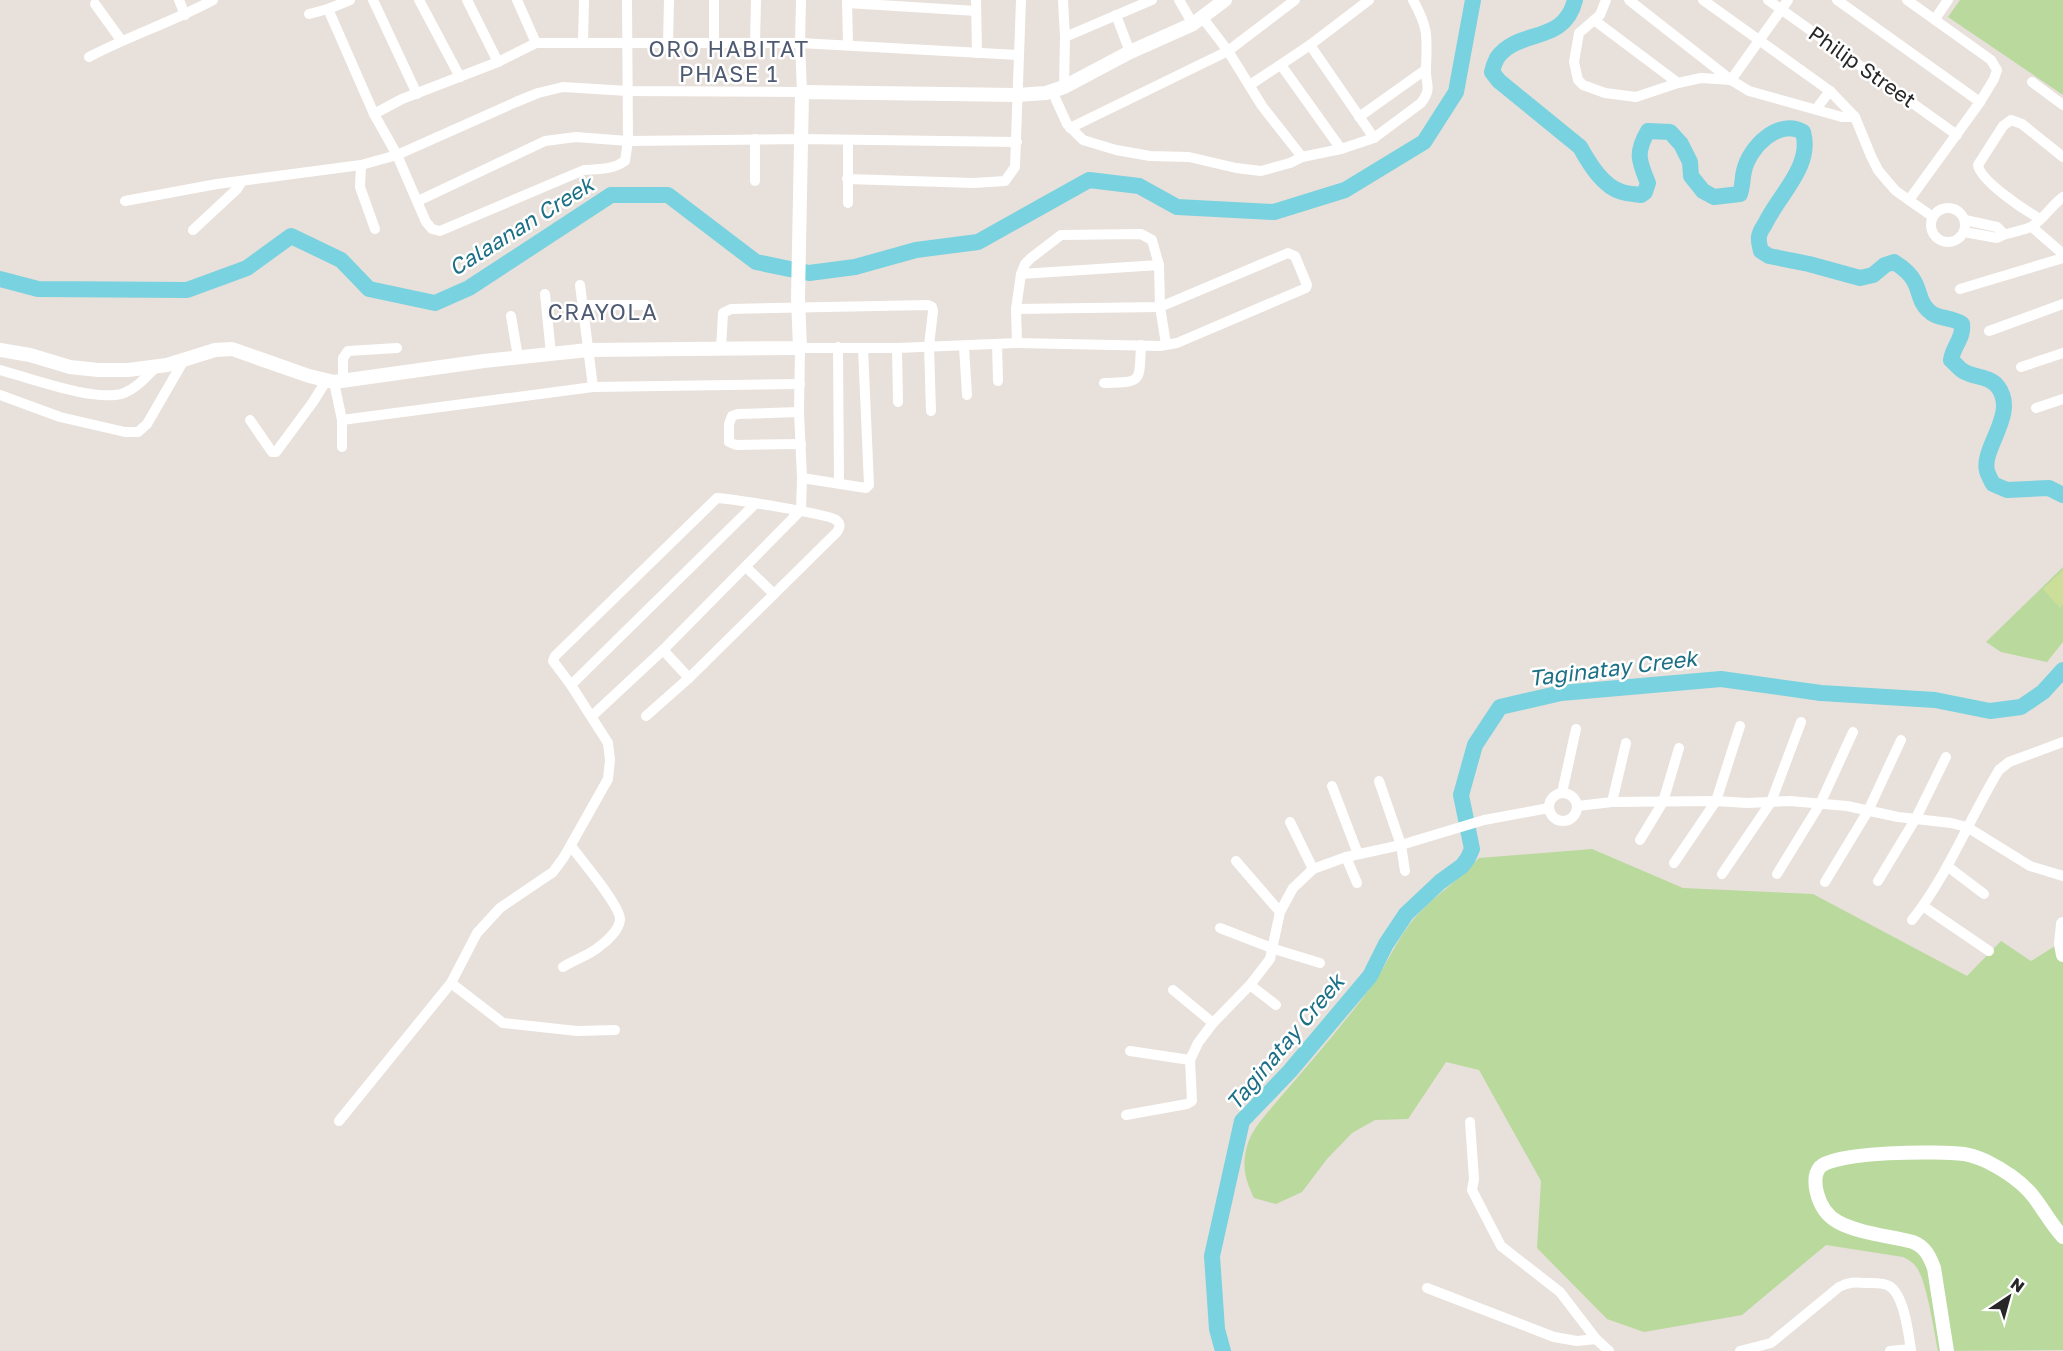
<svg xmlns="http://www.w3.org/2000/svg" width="2063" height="1351" font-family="'Golos Text',sans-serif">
<rect width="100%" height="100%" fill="#e8e0da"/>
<g fill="#b9d99d">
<path d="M1960,0H2063V95L1948,17Z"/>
<path d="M2063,567V642L2047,662L2001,652L1986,642Z"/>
<path d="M1592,849L1683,888L1813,894L1967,976L2001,941L2031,961L2063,941V1350L1938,1351C1934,1331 1927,1283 1917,1268C1914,1263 1909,1260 1903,1257L1826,1245L1742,1315L1644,1332L1607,1319L1537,1248L1541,1181L1479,1070L1446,1062L1408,1119L1375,1120L1352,1133L1327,1159L1302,1192L1276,1204L1254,1198C1246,1181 1242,1169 1246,1150C1250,1130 1266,1115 1278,1100C1310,1063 1342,1026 1371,987C1389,962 1399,933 1421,911C1440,892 1461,878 1479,858Z"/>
</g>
<path fill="#cbdf99" d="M2063,570V605L2060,608L2043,589Z"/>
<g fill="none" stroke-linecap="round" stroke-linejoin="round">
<g stroke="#79d2df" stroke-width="16">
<path d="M1575,0C1564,45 1518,28 1497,58C1495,62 1493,67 1492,72L1499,81L1580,147C1589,163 1603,187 1622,192C1628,194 1634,194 1641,195L1645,192L1648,183C1639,161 1635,153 1648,131L1670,132L1681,144L1690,162L1691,176L1703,191L1714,197L1740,194C1743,185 1742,179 1744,171C1749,147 1779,118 1803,132C1813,166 1778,196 1765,224C1763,227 1759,233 1759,237C1758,241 1760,247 1761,251L1769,256L1809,264L1860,278L1873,275L1885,265L1894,262C1902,267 1910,273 1914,281C1920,291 1919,302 1928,310C1937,320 1951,316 1962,324C1964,338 1953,346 1951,360C1955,363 1960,370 1965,372C1976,378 1990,376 1998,387C2018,414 1981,448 1987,471C1988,475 1991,480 1993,484L2007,490L2049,488L2063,495"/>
<path d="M0,279L38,289L187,290L247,268L291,236L341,260L369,289L435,303L469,288L611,195H668L756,262L809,273L855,267L916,250L978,242L1089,180L1139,186L1177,207L1274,212L1345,190L1424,142L1456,92L1473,0"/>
<path d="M1223,1351L1217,1329L1212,1256L1242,1121L1290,1071L1370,976L1386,944L1406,914L1440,882L1462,866L1468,858L1472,849L1461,795L1475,745L1500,707L1561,693L1721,679L1821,693L1935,700L1990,711L2021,707L2043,692L2063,670"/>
</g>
<g stroke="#fff" stroke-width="10">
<path d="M179,0L185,15"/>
<path d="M350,0L328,9L374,114L397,155L426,222L432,229L440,231L584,170C599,169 612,170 625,161L628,141L627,0"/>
<path d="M373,0L417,94"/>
<path d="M419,0L460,77"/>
<path d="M467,0L498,62"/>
<path d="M517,0L536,43"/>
<path d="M714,0V44"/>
<path d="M847,0L848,45"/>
<path d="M976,0L977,53"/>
<path d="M1063,0L1065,37L1064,87"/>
<path d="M1179,0L1193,24"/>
<path d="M1606,0L1600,15L1579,33L1574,62L1578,80L1583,85L1605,93L1636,97L1678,83L1701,78L1731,80"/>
<path d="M1629,0L1731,80L1749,91L1842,117H1855"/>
<path d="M1703,0L1830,91L1855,117L1871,156L1878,170L1888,182L1896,191L1933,217"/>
<path d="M1768,0L1957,135"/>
<path d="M1837,0L1980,102"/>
<path d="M1907,0L1991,60L1997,70L1994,79L1980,102L1909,200"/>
<path d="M847,3L976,11"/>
<path d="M95,4L121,40"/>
<path d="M309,14L328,9"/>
<path d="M1116,15L1130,52"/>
<path d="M1202,17L1228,51L1262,106L1302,157"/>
<path d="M1935,19L1948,0"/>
<path d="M1594,20L1678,83"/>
<path d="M1065,37L1152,0"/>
<path d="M583,43L584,0"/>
<path d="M668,44L669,0"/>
<path d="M755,44L756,0"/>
<path d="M1310,45L1374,138"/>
<path d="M89,57C129,36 172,22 213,0"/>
<path d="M1281,65L1341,149"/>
<path d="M1731,80L1788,0"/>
<path d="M2032,82L2063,105"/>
<path d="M1250,85L1310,45L1369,0"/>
<path d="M1052,91L1067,124L1083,140L1116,150L1150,156L1189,157L1236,168L1261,171L1290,163L1302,157L1341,149L1374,138L1421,103C1433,87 1425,85 1426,68C1427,37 1429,29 1413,0"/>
<path d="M1816,109L1830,91"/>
<path d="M374,114L402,99L498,62L536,43H800L1019,55"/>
<path d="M1359,117L1425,70"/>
<path d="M1070,128L1228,51L1295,0"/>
<path d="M361,165L360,187L375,229"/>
<path d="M847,179L974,183L1005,181L1015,167L1021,0"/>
<path d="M755,181V139"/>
<path d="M125,201L217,184L361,165L397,155L516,102L538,93L563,87L628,91L802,92L800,43L801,0"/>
<path d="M418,201L545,141L576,137L628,141L801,139L1017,142"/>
<path d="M848,203V141"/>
<circle cx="1948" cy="225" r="17"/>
<path d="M2040,219C2026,211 1980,181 1978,165L2003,126L2011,120L2022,124L2063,157"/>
<path d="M1965,220L1997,227L2004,234"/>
<path d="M2032,227L2063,254"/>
<path d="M193,230L237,189L242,181"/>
<path d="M1964,232L1997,238C2008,231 2024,232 2034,225C2044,218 2052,205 2063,197"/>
<path d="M1021,274L1159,265"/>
<path d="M580,285L593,387"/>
<path d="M1960,289L2063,258"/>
<path d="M545,294L551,354"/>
<path d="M584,305H646"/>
<path d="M511,316L518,357"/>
<path d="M1989,331L2063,304"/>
<path d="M1017,343L1016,309L1021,274L1025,264L1031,258L1061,235L1141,234L1152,240L1159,265L1160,307L1166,344"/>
<path d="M997,344L998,381"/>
<path d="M838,347L839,483"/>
<path d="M964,347L967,395"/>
<path d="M897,348L898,402"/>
<path d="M721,349L723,313L731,309L928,305L932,307L933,311L929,346L931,411"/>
<path d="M2021,367L2063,353"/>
<path d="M0,370C30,378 96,403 124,393C137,388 147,376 156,367"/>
<path d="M343,381V358L348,351L397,348"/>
<path d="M334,382L342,420V447"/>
<path d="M1104,383C1143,382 1139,383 1141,345"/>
<path d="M0,395L60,417L125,432H138L147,424L184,360"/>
<path d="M2036,408L2063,399"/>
<path d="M799,412L738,414L732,416L729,424V442L736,445L801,444"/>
<path d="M250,420L272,452H276L313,402L326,381"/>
<path d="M342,420L593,387L800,384"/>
<path d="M802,478L866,488L869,485L863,348"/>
<path d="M746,567L774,594"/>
<path d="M663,650L689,678"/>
<path d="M571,685L755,504"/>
<path d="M592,716L663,650L801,510L802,478L799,412L800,348H897L1017,343L1160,346L1177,343L1306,288L1307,285L1295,256L1288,253L1160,307L1016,309"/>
<path d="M1379,781L1401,845L1405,871"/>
<path d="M1332,786L1358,854"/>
<circle cx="1563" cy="807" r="14"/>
<path d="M1562,793L1576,729"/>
<path d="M1612,802L1626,743"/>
<path d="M1578,806L1612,802L1716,801L1747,803L1790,801L1847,806L1898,817L1951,823L1967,827L2030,866L2063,876"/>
<path d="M1290,822L1313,869"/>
<path d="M1640,840L1663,802L1679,748"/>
<path d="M1346,857L1357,883"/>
<path d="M1236,861L1280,912"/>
<path d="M1674,863L1716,801L1740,726"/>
<path d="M1947,866L1984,894"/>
<path d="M1722,874L1771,802L1801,722"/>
<path d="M1777,874L1820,804L1853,732"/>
<path d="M1878,881L1916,818L1946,757"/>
<path d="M1825,882L1868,811L1901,740"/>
<path d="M1923,906L1989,951"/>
<path d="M1912,920C1948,875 1969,819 1999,770L2009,762L2063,742"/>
<path d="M1220,928L1274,949L1320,963"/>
<path d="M563,967C574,960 590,955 600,946C607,941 619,930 620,920C621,906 581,860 571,846"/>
<path d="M451,983L503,1023L577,1031L615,1030"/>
<path d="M1250,985L1276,1005"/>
<path d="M1173,990L1213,1023"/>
<path d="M1130,1051L1190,1060"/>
<path d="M1126,1115L1187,1104L1192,1101L1190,1060L1198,1043L1213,1023L1250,985L1270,959L1280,912L1293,888L1313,869L1346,857L1401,845L1484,820L1549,808"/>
<path d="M339,1121L451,983L477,933L500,908L553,872L564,857L608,779L610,760L608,743L571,685L553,661L555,656L717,498C732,499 829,514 836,520C841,524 840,527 837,532L689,678L646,716"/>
<path d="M1470,1122L1474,1179L1472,1190L1501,1246L1560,1292L1596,1339L1609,1351"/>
<path d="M1427,1288L1554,1337L1577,1341L1596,1339"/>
<path d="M1740,1351L1771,1343L1839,1287C1848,1282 1855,1282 1866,1283C1873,1283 1882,1282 1889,1286C1904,1294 1909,1335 1911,1351"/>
<path d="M1890,1351L1911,1349"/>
</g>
<g stroke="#fff" stroke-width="14">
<path d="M0,350L30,355L70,367L98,370H128L167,365L215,350L232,349L309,376L334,382L484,361L588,350L800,348L798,298L802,92L1017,95L1046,93L1064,87L1130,52L1193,24L1225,0"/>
<path d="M2063,924L2061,944L2063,955"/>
<path d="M1947,1351L1934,1268C1929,1255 1925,1247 1913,1242C1890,1236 1858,1233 1838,1222C1827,1216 1820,1205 1817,1193C1815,1185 1814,1174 1820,1167C1835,1151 1940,1151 1964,1154C1971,1155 1979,1158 1986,1161C2002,1169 2022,1182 2033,1196C2044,1210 2051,1224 2063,1237"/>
</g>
</g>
<g text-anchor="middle" stroke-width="5" stroke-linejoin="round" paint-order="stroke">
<g font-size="21" fill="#272727" stroke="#fff">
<text transform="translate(1862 67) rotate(35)" y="7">Philip Street</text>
</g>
<g font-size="22" letter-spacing="1.5" fill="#4e5972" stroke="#fff">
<text x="729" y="57">ORO HABITAT<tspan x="729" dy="25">PHASE 1</tspan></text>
<text x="603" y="320">CRAYOLA</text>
</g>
<g font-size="22" font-style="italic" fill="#1c7086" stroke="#fff">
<text transform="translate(521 226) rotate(-32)" y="8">Calaanan Creek</text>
<text transform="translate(1613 668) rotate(-7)" y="8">Taginatay Creek</text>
<text transform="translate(1285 1042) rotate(-50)" y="8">Taginatay Creek</text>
</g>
</g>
<g transform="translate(2009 1297) rotate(36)" stroke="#ffffff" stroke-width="4.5" paint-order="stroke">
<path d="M0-4.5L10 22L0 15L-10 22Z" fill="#272727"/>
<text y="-9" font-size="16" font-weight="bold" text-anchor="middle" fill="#272727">N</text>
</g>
</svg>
